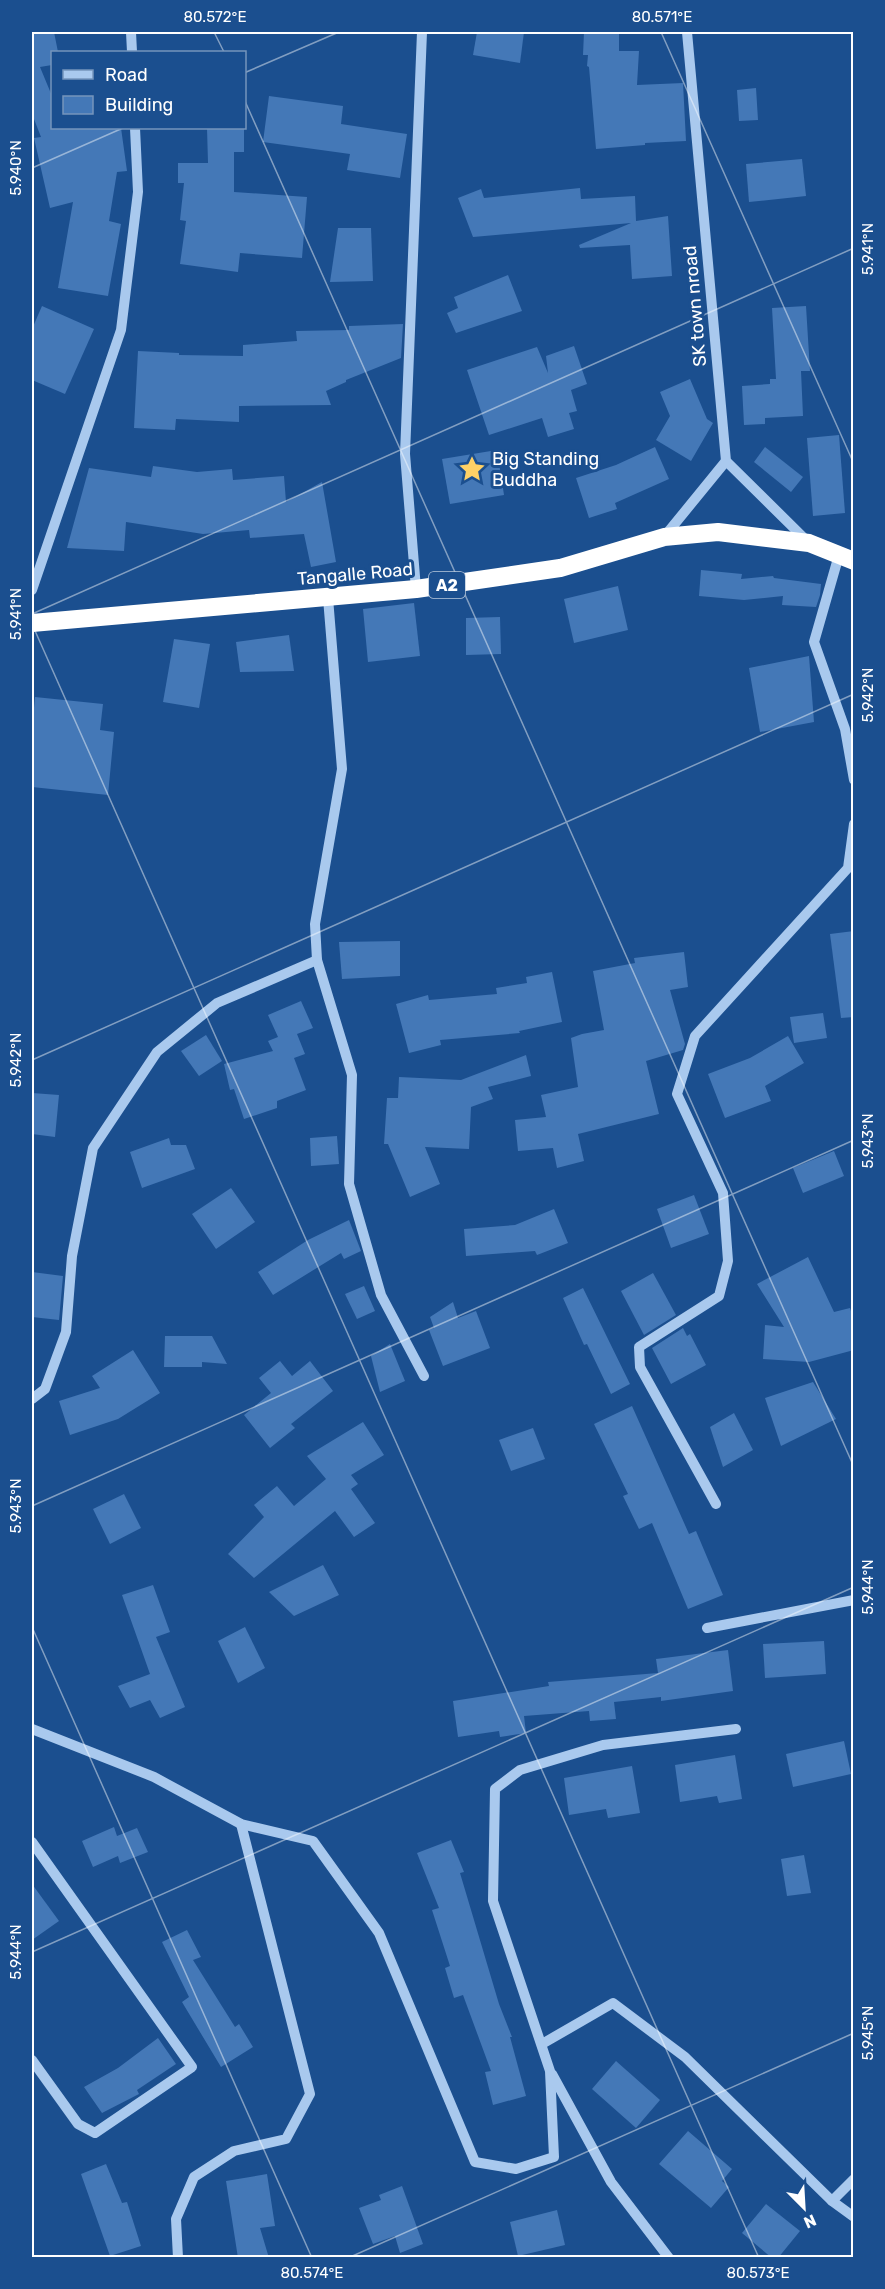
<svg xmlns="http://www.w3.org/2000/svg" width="885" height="2289" font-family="Rubik,sans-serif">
<rect width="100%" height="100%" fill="#1b4f8f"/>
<g fill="#4478b7">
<path d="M32,32H54L58,52H52V65L40,67L52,96V128H121L127,171L117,172L109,221L121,224L108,296L58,288L73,202L50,208L34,138L41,137L32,114Z"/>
<path d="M477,32H524L520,63L473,55Z"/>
<path d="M584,32H619V51H639L637,85L683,83L686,141L645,143V145L596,149L589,67L587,66L588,55H583Z"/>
<path d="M756,88L758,120L739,121L737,90Z"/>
<path d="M269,96L343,106L341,124L407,134L400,178L347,170L350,154L263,142Z"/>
<path d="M207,128H244V152H234V192L307,197L302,258L240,253L238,272L180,264L186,221L180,220L184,183H178V163H208Z"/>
<path d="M802,159L806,196L749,202L746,164Z"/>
<path d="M580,188L581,199L635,196L636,221L668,216L672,276L632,279L630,245L580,248L579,245L631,223L473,237L458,198L481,189L484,198Z"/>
<path d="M338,228H371L373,281L330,282Z"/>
<path d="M508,275L522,311L456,333L447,313L458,308L454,297Z"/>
<path d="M42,306L94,329L65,394L32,380V329Z"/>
<path d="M806,306L810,371H801L803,416L765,418V424L744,425L742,386L770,384V379H776L772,308Z"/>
<path d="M403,324L401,358L346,380V382L326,391L331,405L239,406V422L176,419L175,430L134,428L138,351L179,353V355L243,356V345L297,341L296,331L349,330V326Z"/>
<path d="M574,346L587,384L571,390L577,411L569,413L574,429L548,437L542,418L489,435L467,370L537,347L548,373L546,356Z"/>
<path d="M690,379L707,419L713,423L691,461L656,440L670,416L660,392Z"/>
<path d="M839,435L845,513L813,516L807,438Z"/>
<path d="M655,447L669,479L615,503L617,509L589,518L576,478L616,465Z"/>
<path d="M765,447L803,477L791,492L754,462Z"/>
<path d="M497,450L504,495L450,504L442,459Z"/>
<path d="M153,466L197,472L232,469L233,480L284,476L286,502L322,482L336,562L311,567L304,534L250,538L249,530L203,534L126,522L124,551L67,548L89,468L151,477Z"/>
<path d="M701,570L742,574L741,579L773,576L774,578L821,584L820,595L816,607L782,605L783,596L744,600L699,596Z"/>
<path d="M618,586L628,630L574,643L564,599Z"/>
<path d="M414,603L420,656L368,662L363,609Z"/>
<path d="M500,617L501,654L466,655V618Z"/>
<path d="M289,635L294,671L240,672L236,642Z"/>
<path d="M174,639L210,644L199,708L163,702Z"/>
<path d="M809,656L814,722L760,732L749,668Z"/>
<path d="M35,697L103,704L100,730L114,732L108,795L32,787V729Z"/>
<path d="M854,931V1017L841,1018L830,934Z"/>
<path d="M400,941V976L342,979L339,942Z"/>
<path d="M684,952L688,987L670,990L685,1044L683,1050L646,1061L659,1114L578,1134L584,1161L557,1168L553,1148L518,1151L515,1120L546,1117L541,1095L578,1087L571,1038L582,1034L604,1030L593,971L635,963L634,958Z"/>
<path d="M552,972L562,1022L519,1031L520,1033L440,1040L441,1045L409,1053L396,1004L428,995L429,1000L497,994L496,988L527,983L526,977Z"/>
<path d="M301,1001L313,1028L297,1034L305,1054L294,1058L306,1090L277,1101V1108L244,1119L234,1089L230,1090L224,1064L273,1051L268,1041L278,1037L268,1015Z"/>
<path d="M823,1013L827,1038L794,1043L790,1017Z"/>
<path d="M206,1035L222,1061L199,1076L181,1051Z"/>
<path d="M788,1036L804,1063L765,1086L771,1101L725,1118L708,1074L750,1058Z"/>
<path d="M526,1055L531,1076L488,1087L493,1099L471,1107L469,1149L425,1147L440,1184L410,1197L388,1144H384L387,1098H398L399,1077L461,1080Z"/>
<path d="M32,1093L59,1095L55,1137L32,1134Z"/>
<path d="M337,1136L339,1164L311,1166L310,1138Z"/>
<path d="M169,1138L171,1145H186L195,1169L142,1188L130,1152Z"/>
<path d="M834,1151L844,1176L803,1193L793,1168Z"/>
<path d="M231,1188L255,1222L216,1249L192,1214Z"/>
<path d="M694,1195L709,1234L671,1248L657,1209Z"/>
<path d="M554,1209L568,1243L537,1255L535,1251L466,1256L464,1229L515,1225Z"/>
<path d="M349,1220L361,1251L344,1259L341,1253L273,1295L258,1272L308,1240Z"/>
<path d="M808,1257L834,1312L850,1308L854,1320V1350L809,1362L763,1359L765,1325L784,1327L757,1284Z"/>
<path d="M32,1272L63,1276L59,1320L32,1317Z"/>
<path d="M653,1273L676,1315L644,1335L621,1291Z"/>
<path d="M364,1286L375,1311L357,1319L345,1294Z"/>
<path d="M583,1288L630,1384L611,1394L587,1344L584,1345L563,1298Z"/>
<path d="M453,1302L458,1318L476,1311L490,1348L443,1366L429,1330L434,1328L430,1317Z"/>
<path d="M683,1328L687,1336L690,1334L706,1365L671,1384L652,1348Z"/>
<path d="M165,1336H212L227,1364L202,1362V1367H164Z"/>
<path d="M390,1344L405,1381L380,1392L371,1356Z"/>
<path d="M133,1350L160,1393L118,1419L70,1435L59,1401L100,1388L92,1376Z"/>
<path d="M280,1361L292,1376L310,1361L333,1391L291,1424L295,1428L270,1448L244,1415L271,1393L259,1378Z"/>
<path d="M813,1382L836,1419L781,1446L765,1398Z"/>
<path d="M632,1406L689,1534L696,1531L723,1595L688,1609L652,1523L639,1529L623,1496L628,1494L594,1424Z"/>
<path d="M734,1413L753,1450L723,1467L710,1427Z"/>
<path d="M363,1422L384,1455L351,1475L358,1484L351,1489L375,1523L354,1537L335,1511L254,1578L228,1554L264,1517L254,1505L277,1486L294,1506L326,1479L307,1456Z"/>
<path d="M533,1428L545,1459L511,1471L499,1440Z"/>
<path d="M124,1494L141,1528L110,1544L93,1509Z"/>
<path d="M323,1565L339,1595L294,1616L269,1592Z"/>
<path d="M153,1585L170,1632L156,1637L185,1707L160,1718L150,1700L130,1708L118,1686L150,1674L122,1595Z"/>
<path d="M245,1627L265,1668L238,1683L218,1641Z"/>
<path d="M824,1641L826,1674L765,1678L763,1644Z"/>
<path d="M728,1650L733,1691L661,1701V1697L614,1702L616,1719L590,1721L589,1711L524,1716L526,1733L500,1737L499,1731L458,1737L453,1701L549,1686L548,1682L658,1673L656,1659Z"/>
<path d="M844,1741L851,1774L793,1787L786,1754Z"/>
<path d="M735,1755L742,1799L719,1803L717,1796L680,1802L675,1765Z"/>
<path d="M632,1766L640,1813L608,1818L606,1809L569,1815L564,1778Z"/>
<path d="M114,1827L117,1836L137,1828L148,1852L120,1863L118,1856L93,1867L82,1841Z"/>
<path d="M451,1840L464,1872L460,1873L499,2004L512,2037H510L526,2096L493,2105L485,2072L491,2071L463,1995L454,1998L445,1968L450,1966L432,1910L439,1908L417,1853Z"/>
<path d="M804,1855L811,1893L787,1896L781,1859Z"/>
<path d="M32,1884L59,1921L32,1940Z"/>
<path d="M187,1930L201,1957L193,1960L235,2027L239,2024L253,2047L221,2067L182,2002L189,1997L162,1942Z"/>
<path d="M158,2038L176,2064L137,2090L139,2094L102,2113L84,2087L118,2068Z"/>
<path d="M616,2061L660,2100L636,2128L592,2089Z"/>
<path d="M688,2131L732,2169L722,2181L729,2187L711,2208L659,2164Z"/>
<path d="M106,2164L122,2203L127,2202L141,2246L110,2256L81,2174Z"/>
<path d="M267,2174L275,2226L260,2228L269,2258H238L226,2181Z"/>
<path d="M402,2186L423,2244L400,2253L395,2236L373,2244L359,2208L381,2200L379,2195Z"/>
<path d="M766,2204L800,2231L778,2258H772L742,2233Z"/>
<path d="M557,2210L565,2245L518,2256L510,2222Z"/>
</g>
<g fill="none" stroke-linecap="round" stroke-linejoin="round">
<g stroke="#a9c9ee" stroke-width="10">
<path d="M131,32L132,52"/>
<path d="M687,32L726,461L807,541"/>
<path d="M664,537L726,461"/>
<path d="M839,555L814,642L845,729L854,780"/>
<path d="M416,589L405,454L422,32"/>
<path d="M32,590L121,330L138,192L135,128"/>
<path d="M328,598L342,769L315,924L317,960L352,1075L349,1184L381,1295L424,1376"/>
<path d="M32,1399L45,1389L66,1332L72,1256L93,1148L157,1052L217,1003L317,960"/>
<path d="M716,1504L640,1367L639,1347L719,1296L728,1261L723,1193L677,1094L695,1036L848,868L854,824"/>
<path d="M707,1628L854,1600"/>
<path d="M32,1729L154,1777L241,1824L313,1841L379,1933L475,2162L516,2169L554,2157L550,2071L493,1901L495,1789L520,1770L603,1745L736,1729"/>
<path d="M32,1842L192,2067L95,2133L78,2124L32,2060"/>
<path d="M542,2044L613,2003L685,2057L832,2201L854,2217"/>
<path d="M552,2074L611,2182L669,2258"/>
<path d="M832,2201L854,2179"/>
<path d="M178,2258L176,2219L194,2177L234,2151L286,2139L310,2094L241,1824"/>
</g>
<path stroke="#fff" stroke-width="18" d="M32,623L416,589L560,568L664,537L718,532L809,543L854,561"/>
</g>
<path fill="none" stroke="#fff" stroke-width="1.5" stroke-opacity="0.45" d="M214,32L224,52M661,32L854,464M244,73L339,32M244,99L854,1467M32,168L123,128M32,614L854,248M32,624L759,2258M32,1060L854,694M32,1506L854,1140M32,1627L312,2258M32,1952L854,1587M348,2258L854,2033"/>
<defs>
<symbol id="sight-bare" viewBox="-9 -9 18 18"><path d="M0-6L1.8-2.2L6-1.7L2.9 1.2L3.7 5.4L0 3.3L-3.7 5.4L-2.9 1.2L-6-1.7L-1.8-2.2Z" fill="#ffd166" stroke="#1b4f8f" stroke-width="2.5" paint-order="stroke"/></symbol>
</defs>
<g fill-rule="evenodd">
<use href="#sight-bare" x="453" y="450" width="38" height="38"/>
</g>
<g text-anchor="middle" stroke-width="6" stroke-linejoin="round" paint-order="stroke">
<rect fill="#1b4f8f" stroke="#bbcadd" stroke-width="1.5" x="429" y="572" width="36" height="26" rx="4.5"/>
<g font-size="16" font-weight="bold" fill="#fff">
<text x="447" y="591">A2</text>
</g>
<g font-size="18" fill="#fff" stroke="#1b4f8f">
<text transform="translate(695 306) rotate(-95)" y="6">SK town nroad</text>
<text transform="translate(355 574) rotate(-5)" y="6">Tangalle Road</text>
</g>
<g font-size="18" fill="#fff" stroke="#1b4f8f" text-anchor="start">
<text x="492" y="465">Big Standing<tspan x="492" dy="21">Buddha</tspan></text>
</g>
</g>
<rect width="885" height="2289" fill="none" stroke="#1b4f8f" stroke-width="66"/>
<rect x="51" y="51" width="195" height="78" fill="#1b4f8f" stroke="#7695bc" stroke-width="1.5"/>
<rect x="63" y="70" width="30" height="9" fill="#a9c9ee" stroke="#7695bc" stroke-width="1.5"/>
<text x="105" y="81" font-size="18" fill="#ffffff">Road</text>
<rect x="63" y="96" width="30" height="18" fill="#4478b7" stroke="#7695bc" stroke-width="1.5"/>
<text x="105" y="111" font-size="18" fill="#ffffff">Building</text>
<g transform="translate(804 2208) rotate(156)" stroke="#1b4f8f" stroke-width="4.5" paint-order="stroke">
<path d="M0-4.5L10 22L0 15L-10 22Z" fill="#ffffff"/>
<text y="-9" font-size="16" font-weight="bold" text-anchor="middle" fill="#ffffff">N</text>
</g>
<rect x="33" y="33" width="819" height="2223" fill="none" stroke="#fff" stroke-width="2"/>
<g font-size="15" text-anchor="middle" fill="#fff">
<text x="215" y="22">80.572°E</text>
<text x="662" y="22">80.571°E</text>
<text transform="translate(16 168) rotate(-90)" y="5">5.940°N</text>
<text transform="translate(868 249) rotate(-90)" y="5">5.941°N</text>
<text transform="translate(16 614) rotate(-90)" y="5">5.941°N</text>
<text transform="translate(868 695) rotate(-90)" y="5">5.942°N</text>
<text transform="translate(16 1060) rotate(-90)" y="5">5.942°N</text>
<text transform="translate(868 1141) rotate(-90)" y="5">5.943°N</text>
<text transform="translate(16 1506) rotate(-90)" y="5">5.943°N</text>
<text transform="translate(868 1587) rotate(-90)" y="5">5.944°N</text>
<text transform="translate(16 1952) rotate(-90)" y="5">5.944°N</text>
<text transform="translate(868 2033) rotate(-90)" y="5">5.945°N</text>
<text x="312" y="2278">80.574°E</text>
<text x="758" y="2278">80.573°E</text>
</g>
</svg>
